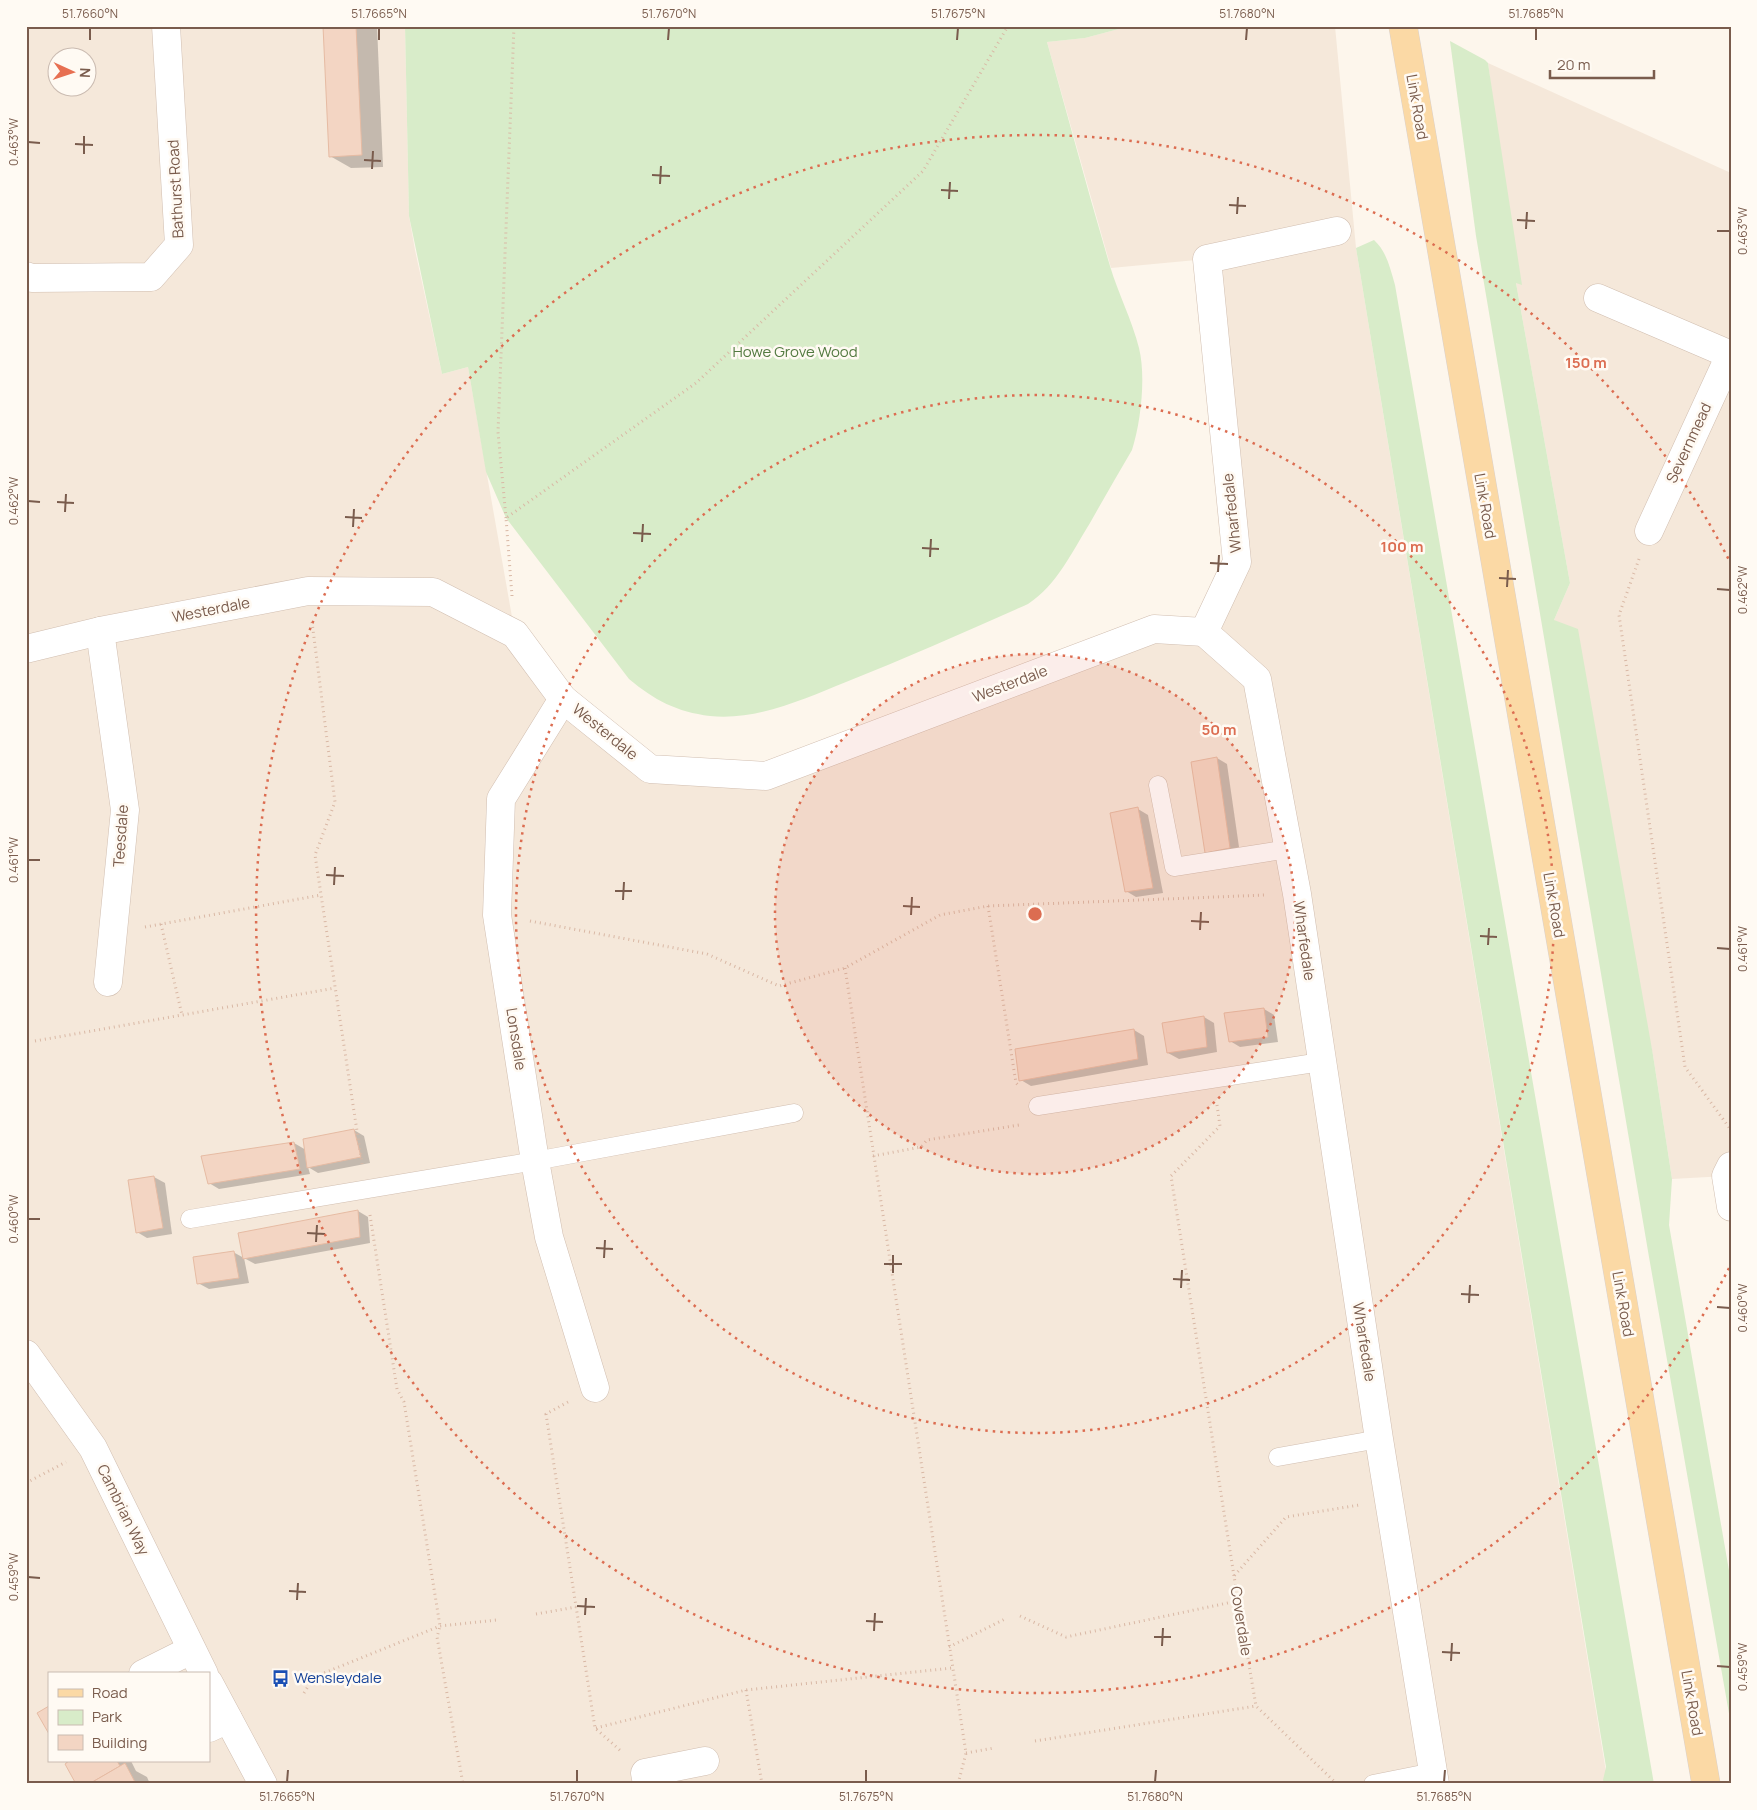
<svg xmlns="http://www.w3.org/2000/svg" width="1757" height="1810" font-family="Manrope,sans-serif">
<rect width="100%" height="100%" fill="#fdf6ec"/>
<g fill="#f5e8da" fill-rule="evenodd">
<path d="M26,26H405L409,216L415,250L442,374L468,367L515,634L650,769L766,776L1154,629L1204,632L1237,562L1207,259L1111,268L1047,42L1085,38L1130,26H1335L1356,248L1608,1784H26ZM58,58H88V88H58ZM49,1674H209V1761H49Z"/>
<path d="M1488,63L1731,173V1207L1726,1176L1672,1179L1653,1055L1554,620L1570,583L1516,283Z"/>
</g>
<g fill="#d8ecc9">
<path d="M405,26H1130L1085,38L1047,42C1068,117 1088,192 1110,266C1118,293 1132,320 1139,348C1146,376 1141,422 1132,450C1118,474 1104,498 1090,523C1072,552 1057,585 1028,604C967,631 907,658 846,682C804,699 756,721 710,716C677,712 654,700 629,679L506,518L486,472L468,367L442,374L409,216Z"/>
<path d="M1450,41L1485,60L1488,63L1489,70L1522,285L1516,283L1570,583L1554,620L1578,629L1653,1055L1672,1179L1669,1225L1731,1582V1725L1649,1257L1476,236Z"/>
<path d="M1374,240C1387,252 1390,268 1395,285L1654,1784H1605L1603,1780L1606,1767L1603,1749L1356,248Z"/>
</g>
<g fill="#0003">
<path d="M324,26H377L383,167L351,168L330,156Z"/>
<path d="M1217,758L1227,764L1240,854L1217,858L1207,852Z"/>
<path d="M1138,809L1148,815L1163,893L1136,897L1126,891Z"/>
<path d="M1264,1009L1274,1015L1278,1042L1240,1047L1230,1041Z"/>
<path d="M1204,1017L1214,1023L1217,1052L1179,1059L1168,1053Z"/>
<path d="M1134,1030L1144,1036L1148,1065L1031,1086L1021,1080Z"/>
<path d="M354,1130L364,1136L370,1163L318,1173L308,1167L310,1174L219,1189L209,1183L294,1143L306,1150Z"/>
<path d="M154,1177L165,1183L172,1234L147,1238L137,1232Z"/>
<path d="M358,1211L368,1217L370,1243L255,1264L244,1258Z"/>
<path d="M233,1252L244,1258L249,1283L209,1289L198,1283Z"/>
<path d="M65,1761H131L136,1771L147,1777L150,1784H78Z"/>
</g>
<g fill="#f3d5c3" stroke="#e6bba3">
<path d="M323,26H356L362,155L329,157Z"/>
<path d="M1217,757L1230,848L1205,853L1191,762Z"/>
<path d="M1138,807L1153,888L1125,892L1110,813Z"/>
<path d="M1264,1008L1268,1037L1229,1042L1224,1013Z"/>
<path d="M1204,1016L1207,1047L1167,1053L1162,1023Z"/>
<path d="M1134,1029L1138,1059L1019,1081L1015,1049Z"/>
<path d="M354,1129L361,1157L307,1168L303,1139Z"/>
<path d="M294,1142L300,1169L208,1184L201,1156Z"/>
<path d="M154,1176L163,1228L136,1233L128,1180Z"/>
<path d="M358,1210L360,1237L243,1259L238,1233Z"/>
<path d="M234,1251L239,1278L197,1284L193,1257Z"/>
<path d="M49,1706V1734L37,1713Z"/>
<path d="M69,1761H117L120,1766L89,1784H76L65,1764Z"/>
<path d="M125,1763L136,1784H89L120,1766Z"/>
</g>
<g fill="none" stroke-linecap="round" stroke-linejoin="round">
<defs>
<g id="service">
<path d="M1158,785L1174,867L1288,849"/>
<path d="M1038,1106L1321,1062"/>
<path d="M190,1219L535,1161L794,1113"/>
<path d="M1278,1457L1379,1439"/>
<path d="M1373,1784L1433,1772"/>
</g>
<g id="minor">
<path d="M1337,231L1207,259L1237,562L1204,632L1257,679L1297,894L1379,1439L1435,1784"/>
<path d="M26,276L32,278L151,277L179,245L166,26"/>
<path d="M1598,298L1731,355"/>
<path d="M1649,531L1730,355"/>
<path d="M100,631L125,810L108,982"/>
<path d="M26,649L100,631L308,591L433,592L515,634L563,699L650,769L766,776L1154,629L1204,632"/>
<path d="M563,699L501,799L497,915L535,1161L549,1237L595,1388"/>
<path d="M1731,1166L1726,1176L1731,1207"/>
<path d="M143,1674L191,1650"/>
<path d="M209,1728L228,1719"/>
<path d="M647,1784L645,1773L705,1761"/>
</g>
<g id="tertiary">
<path d="M26,1354L93,1448L204,1674"/>
<path d="M209,1683L263,1784"/>
</g>
<path id="primary" d="M1403,26L1706,1784"/>
</defs>
<use href="#service" stroke="#d1beb0" stroke-width="19"/>
<use href="#minor" stroke="#d1beb0" stroke-width="29"/>
<use href="#tertiary" stroke="#d1beb0" stroke-width="29"/>
<use href="#primary" stroke="#dad1cd" stroke-width="29"/>
<g stroke="#d9b8a5" stroke-width="3" stroke-dasharray="1 4" stroke-linecap="butt">
<path d="M506,518L498,432L514,26"/>
<path d="M1639,559L1619,615L1685,1067L1731,1130"/>
<path d="M512,596L506,518L696,383L923,171L1008,26"/>
<path d="M312,622L335,802L315,855L362,1164"/>
<path d="M988,906L1016,1083L1019,1086"/>
<path d="M530,921L707,954L779,986L845,968L940,915L988,906L1266,895"/>
<path d="M161,924L182,1015"/>
<path d="M145,927L321,895"/>
<path d="M845,968L966,1753L958,1784"/>
<path d="M35,1041L335,988"/>
<path d="M1217,1105L1220,1126L1171,1176L1234,1576"/>
<path d="M873,1156L921,1147L927,1140L1019,1125"/>
<path d="M370,1215L397,1389L404,1402L440,1626L437,1637L463,1784"/>
<path d="M568,1402L546,1414L595,1728L622,1752"/>
<path d="M26,1483L66,1462"/>
<path d="M536,1614L576,1607"/>
<path d="M1020,1616L1066,1637L1237,1601"/>
<path d="M949,1647L1005,1619"/>
<path d="M746,1690L762,1784"/>
<path d="M304,1693L314,1677L440,1626L497,1620"/>
<path d="M596,1728L746,1690L952,1668"/>
<path d="M1035,1741L1256,1706"/>
<path d="M966,1753L994,1748"/>
<path d="M1337,1784L1256,1706L1234,1576L1286,1517L1359,1505"/>
</g>
<use href="#service" stroke="#fff" stroke-width="18"/>
<use href="#minor" stroke="#fff" stroke-width="28"/>
<use href="#tertiary" stroke="#fff" stroke-width="28"/>
<use href="#primary" stroke="#fbd9a5" stroke-width="28"/>
</g>
<path fill="none" stroke="#7a5c4d" stroke-width="2" d="M90,40V28M379,40V28M668,40L669,28M957,40L958,28M1246,40L1247,28M1536,40V28M28,142L40,143M75,144L93,145M84,154V136M364,160L381,161M372,169L373,151M652,175L670,176M660,184L661,166M941,190L958,191M949,199L950,182M1229,205L1246,206M1237,214L1238,197M1517,220L1535,221M1526,229L1527,212M1717,231H1730M28,501L40,502M57,502L74,503M65,512L66,494M345,517L362,518M353,527L354,509M633,533L651,534M642,542L643,524M922,548L939,549M930,557L931,539M1210,563L1228,564M1218,572L1219,555M1499,578L1516,579M1507,587L1508,570M1717,589L1730,590M28,860H40M326,875L344,876M334,885L335,867M615,891H632M623,900L624,882M903,906L920,907M911,915L912,897M1191,921L1209,922M1200,930L1201,912M1480,936L1497,937M1488,945L1489,928M1717,948L1730,949M28,1219H40M307,1233L325,1234M316,1242L317,1225M596,1248L613,1249M604,1258L605,1240M884,1264H902M893,1273V1255M1173,1279L1190,1280M1181,1288L1182,1270M1461,1294L1479,1295M1469,1303L1470,1285M1717,1307L1730,1308M28,1577L40,1578M289,1591L306,1592M297,1600L298,1583M577,1606L595,1607M585,1615L586,1598M866,1621L883,1622M874,1631L875,1613M1154,1637H1171M1162,1646L1163,1628M1442,1652L1460,1653M1451,1661L1452,1643M1717,1666L1730,1667M287,1782L288,1770M577,1782V1770M866,1782V1770M1155,1782L1156,1770M1444,1782L1445,1770"/>
<circle cx="1035" cy="914" r="260" fill="#dc6d51" fill-opacity=".12"/>
<g fill="none" stroke="#dc6d51" stroke-width="2.5" stroke-dasharray="2.5 5">
<circle cx="1035" cy="914" r="260"/>
<circle cx="1035" cy="914" r="519"/>
<path d="M1729 1268A779 779 0 1 1 1729 560"/>
</g>
<defs>
<symbol id="bus-bare" viewBox="-9 -9 18 18"><path d="M-5-6H5V4H4V6H2V4H-2V6H-4V4H-5ZM-3.5-4V0h7V-4ZM-3.5 1.2v1.5H-2V1.2ZM2 1.2v1.5H3.5V1.2Z" fill="#1a4fb4" stroke="#fffaf3" stroke-width="2.5" paint-order="stroke"/></symbol>
</defs>
<g fill-rule="evenodd">
<use href="#bus-bare" x="268" y="1666" width="25" height="25"/>
</g>
<g text-anchor="middle" stroke-width="5" stroke-linejoin="round" paint-order="stroke">
<g font-size="15" fill="#7a5c4d" stroke="#fffaf3">
<text transform="translate(1417 107) rotate(80)" y="5">Link Road</text>
<text transform="translate(176 189) rotate(-93)" y="5">Bathurst Road</text>
<text transform="translate(1689 443) rotate(-65)" y="5">Severnmead</text>
<text transform="translate(1485 506) rotate(80)" y="5">Link Road</text>
<text transform="translate(1232 513) rotate(-96)" y="5">Wharfedale</text>
<text transform="translate(211 610) rotate(-11)" y="5">Westerdale</text>
<text transform="translate(1010 684) rotate(-21)" y="5">Westerdale</text>
<text transform="translate(605 732) rotate(39)" y="5">Westerdale</text>
<text transform="translate(121 836) rotate(-86)" y="5">Teesdale</text>
<text transform="translate(1554 905) rotate(80)" y="5">Link Road</text>
<text transform="translate(1304 941) rotate(82)" y="5">Wharfedale</text>
<text transform="translate(516 1039) rotate(81)" y="5">Lonsdale</text>
<text transform="translate(1623 1304) rotate(80)" y="5">Link Road</text>
<text transform="translate(1364 1342) rotate(81)" y="5">Wharfedale</text>
<text transform="translate(123 1510) rotate(64)" y="5">Cambrian Way</text>
<text transform="translate(1241 1621) rotate(81)" y="5">Coverdale</text>
<text transform="translate(1692 1703) rotate(80)" y="5">Link Road</text>
</g>
<g font-size="15" fill="#537a41" stroke="#fffaf3">
<text x="795" y="357">Howe Grove Wood</text>
</g>
<g font-size="15" fill="#164399" stroke="#fffaf3" text-anchor="start">
<text x="294" y="1683">Wensleydale</text>
</g>
</g>
<circle cx="1035" cy="914" r="8" fill="#dc6d51" stroke="#fffaf3" stroke-width="2.5"/>
<g font-size="15" text-anchor="middle" font-weight="bold" fill="#dc6d51" stroke="#fffaf3" stroke-width="5" stroke-linejoin="round" paint-order="stroke">
<text x="1586" y="368">150 m</text>
<text x="1402" y="552">100 m</text>
<text x="1219" y="735">50 m</text>
</g>
<rect width="1757" height="1810" fill="none" stroke="#fffaf3" stroke-width="55"/>
<rect x="48" y="1672" width="162" height="90" fill="#fffaf3" stroke="#cabbb1"/>
<rect x="58" y="1689" width="25" height="8" fill="#fbd9a5" stroke="#cabbb1"/>
<text x="92" y="1698" font-size="15" fill="#7a5c4d">Road</text>
<rect x="58" y="1710" width="25" height="15" fill="#d8ecc9" stroke="#cabbb1"/>
<text x="92" y="1722" font-size="15" fill="#7a5c4d">Park</text>
<rect x="58" y="1735" width="25" height="15" fill="#f3d5c3" stroke="#cabbb1"/>
<text x="92" y="1748" font-size="15" fill="#7a5c4d">Building</text>
<g transform="translate(72 72) rotate(93)"><circle r="24" fill="#fffaf3" stroke="#cabbb1"/>
<path d="M0-4L9 19L0 12L-9 19Z" fill="#e76f51"/>
<text y="-8" font-size="14" font-weight="bold" text-anchor="middle" fill="#7a5c4d">N</text>
</g>
<path d="M1550 70v8h104v-8" fill="none" stroke="#7a5c4d" stroke-width="2.5"/>
<text x="1557" y="70" font-size="15" fill="#7a5c4d" stroke="#fffaf3" stroke-width="4" paint-order="stroke">20 m</text>
<rect x="28" y="28" width="1702" height="1754" fill="none" stroke="#7a5c4d" stroke-width="2"/>
<g font-size="12" text-anchor="middle" fill="#7a5c4d">
<text x="90" y="18">51.7660°N</text>
<text x="379" y="18">51.7665°N</text>
<text x="669" y="18">51.7670°N</text>
<text x="958" y="18">51.7675°N</text>
<text x="1247" y="18">51.7680°N</text>
<text x="1536" y="18">51.7685°N</text>
<text transform="translate(14 142) rotate(-90)" y="4">0.463°W</text>
<text transform="translate(1743 231) rotate(-90)" y="4">0.463°W</text>
<text transform="translate(14 501) rotate(-90)" y="4">0.462°W</text>
<text transform="translate(1743 590) rotate(-90)" y="4">0.462°W</text>
<text transform="translate(14 860) rotate(-90)" y="4">0.461°W</text>
<text transform="translate(1743 949) rotate(-90)" y="4">0.461°W</text>
<text transform="translate(14 1219) rotate(-90)" y="4">0.460°W</text>
<text transform="translate(1743 1308) rotate(-90)" y="4">0.460°W</text>
<text transform="translate(14 1577) rotate(-90)" y="4">0.459°W</text>
<text transform="translate(1743 1667) rotate(-90)" y="4">0.459°W</text>
<text x="287" y="1801">51.7665°N</text>
<text x="577" y="1801">51.7670°N</text>
<text x="866" y="1801">51.7675°N</text>
<text x="1155" y="1801">51.7680°N</text>
<text x="1444" y="1801">51.7685°N</text>
</g>
</svg>
